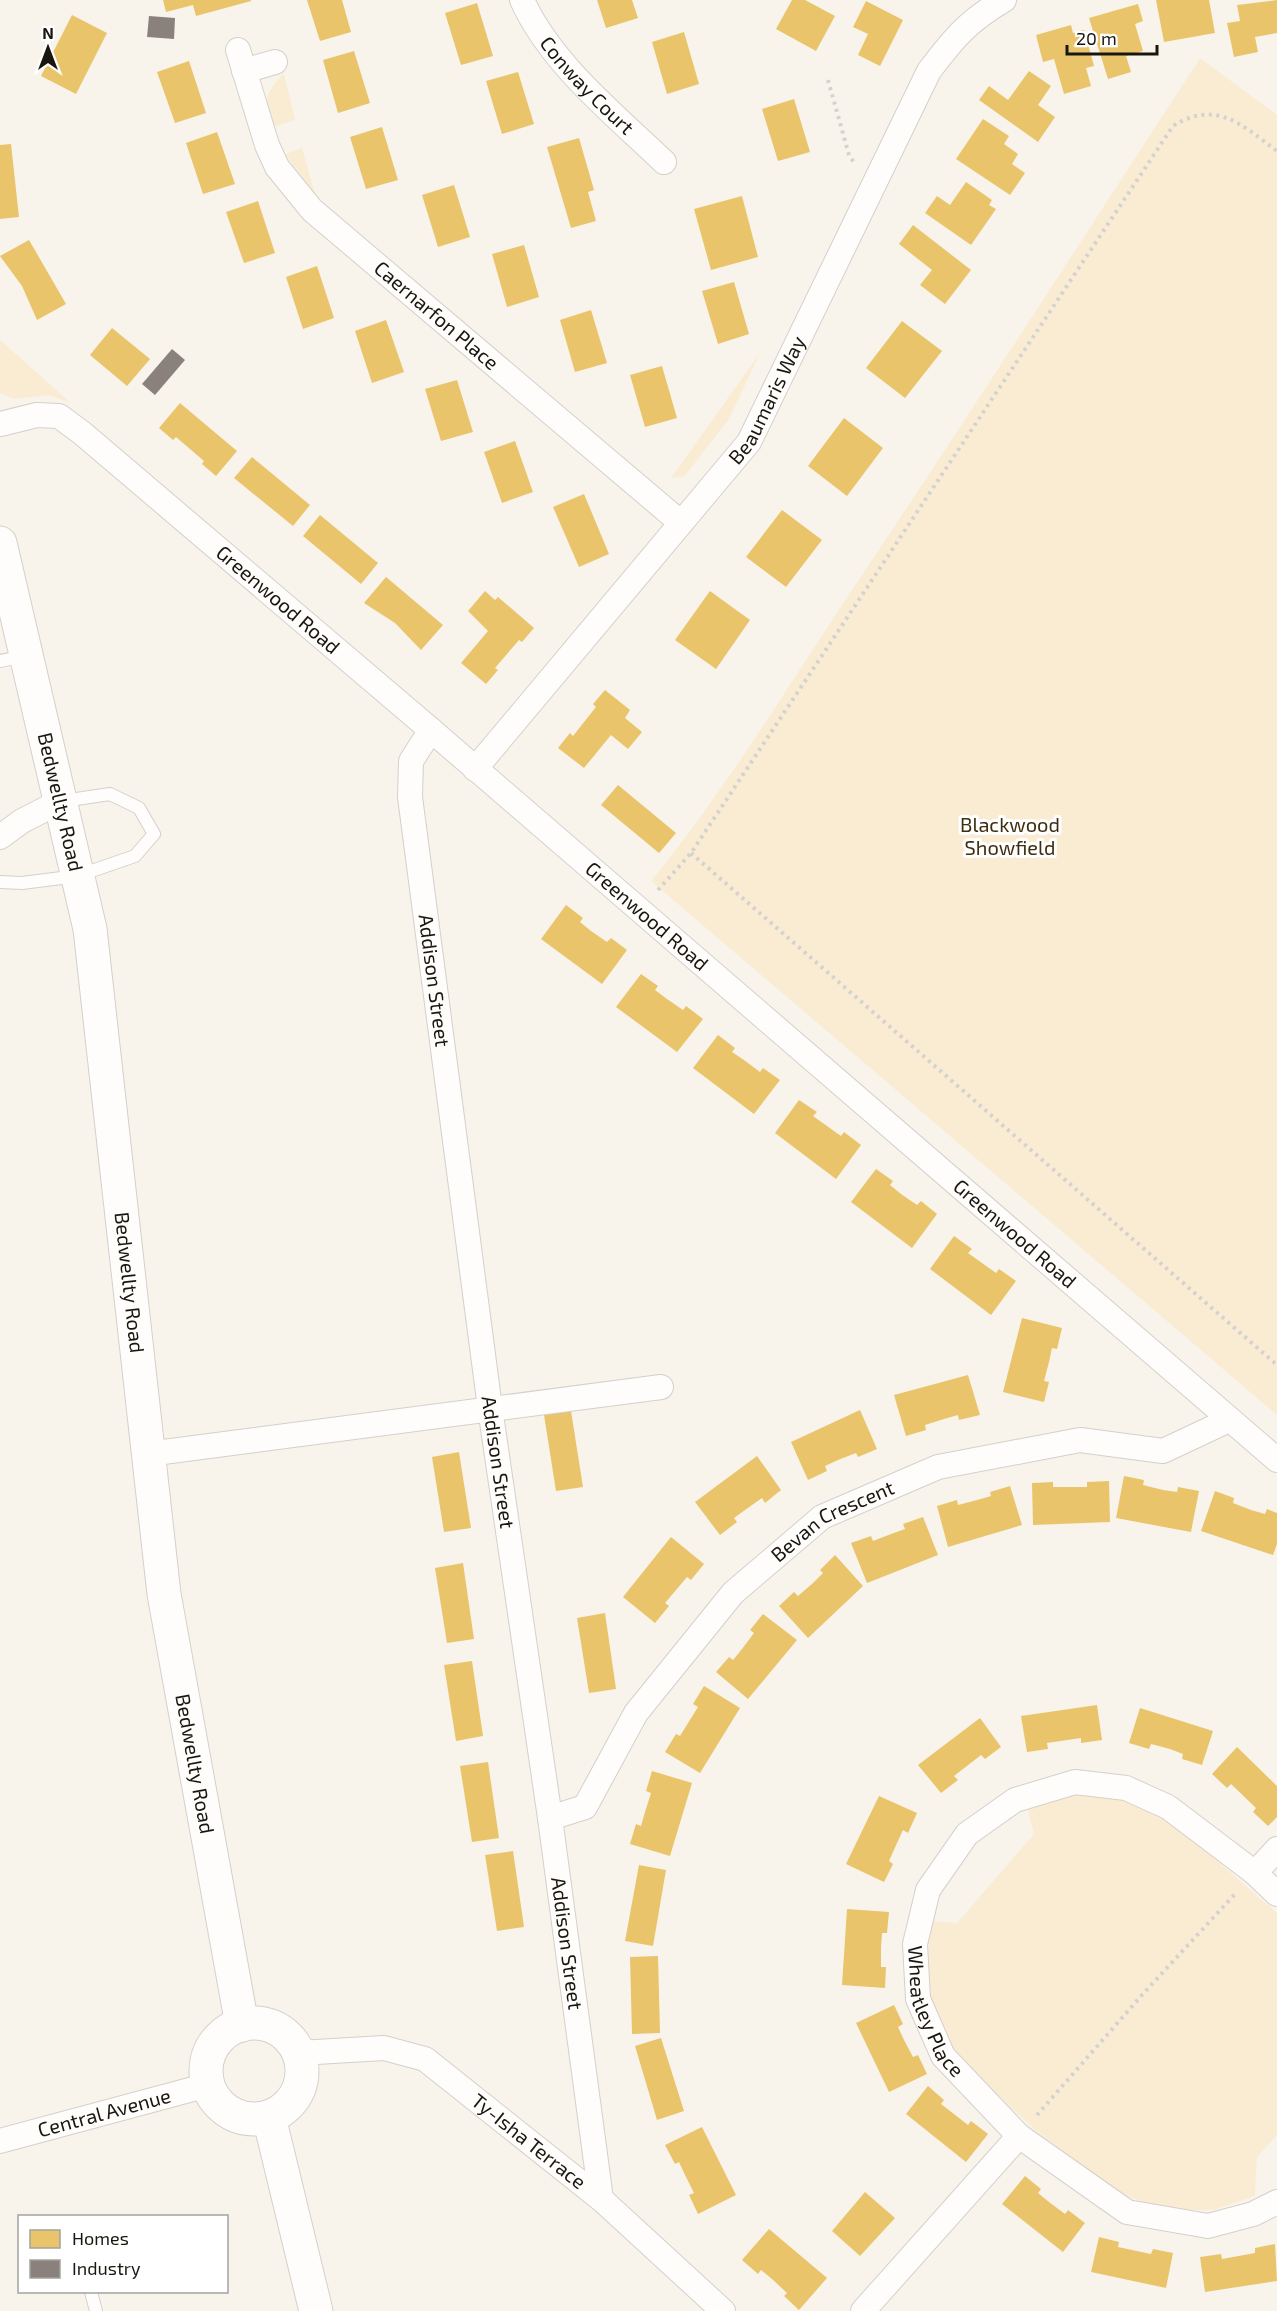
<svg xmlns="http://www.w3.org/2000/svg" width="1277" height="2311" font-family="'Exo 2',sans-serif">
<rect width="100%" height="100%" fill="#f8f4ec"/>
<g fill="#faecd3">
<path d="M1200,58L1277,115V1415L651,881C723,793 783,694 846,599C966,420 1083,238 1200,58Z"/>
<path d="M284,73L295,120L273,127C262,101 265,93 284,73Z"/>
<path d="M302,148L315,194L285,154Z"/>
<path d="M0,340L71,403L48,395L14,399L0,393Z"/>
<path d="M760,353L729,419L684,477L671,478Z"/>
<path d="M1074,1794L1130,1799L1182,1830L1277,1913V2135L1257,2157L1255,2196L1214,2210H1165L1119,2193L1034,2129L949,2049L932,2011L926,1976L931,1921L957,1923L1034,1834L1028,1810Z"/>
</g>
<g fill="#e9c46a">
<path d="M163,0H251V1L196,16L193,5L166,12Z"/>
<path d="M307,0H342L351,32L320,41Z"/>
<path d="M597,0H632L638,18L606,28Z"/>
<path d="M792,0H805L835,16L816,51L776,29Z"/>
<path d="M1156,0H1209L1215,33L1164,42Z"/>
<path d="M1277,0V33L1255,37L1258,52L1234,57L1227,23L1240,21L1237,5Z"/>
<path d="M866,1L903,20L880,66L858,55L868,34L853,27Z"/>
<path d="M477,3L493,56L461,65L445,13Z"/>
<path d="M1138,4L1143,21L1135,24L1143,51L1126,56L1131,72L1108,79L1089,18Z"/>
<path d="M72,15L107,33L76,94L41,76Z"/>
<path d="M1071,25L1073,33L1084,30L1094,66L1086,68L1091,86L1064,94L1054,59L1043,62L1036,35Z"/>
<path d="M684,32L699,84L667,94L652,42Z"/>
<path d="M354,51L370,103L338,113L323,60Z"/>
<path d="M189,61L206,113L175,123L157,72Z"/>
<path d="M1029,71L1051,86L1038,105L1055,117L1038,142L979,100L989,86L1008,100Z"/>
<path d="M518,72L534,124L502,134L486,81Z"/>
<path d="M794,99L810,152L778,161L762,109Z"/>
<path d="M983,119L1009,136L1004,144L1018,154L1012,164L1025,173L1010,195L956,159Z"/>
<path d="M382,127L398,180L366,189L350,137Z"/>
<path d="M217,132L235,184L203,194L186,143Z"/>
<path d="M579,138L594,190L588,192L596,221L571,228L547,147Z"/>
<path d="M11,144L19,217L0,219V145Z"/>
<path d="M966,182L992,200L989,205L996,209L971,245L925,213L937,196L950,205Z"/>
<path d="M454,185L470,237L438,247L422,195Z"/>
<path d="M742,196L758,257L711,270L694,209Z"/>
<path d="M258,201L275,253L244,263L226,212Z"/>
<path d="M913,225L971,270L945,304L920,285L932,270L899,244Z"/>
<path d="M29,240L66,304L37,320L22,286L0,256Z"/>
<path d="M524,245L539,297L507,307L492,254Z"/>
<path d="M317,266L334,318L303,329L286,277Z"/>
<path d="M734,282L749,334L718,344L702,291Z"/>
<path d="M591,310L607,363L575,372L560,320Z"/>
<path d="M386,320L404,372L372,383L355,331Z"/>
<path d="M902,321L942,351L905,398L866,368Z"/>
<path d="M112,328L150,359L127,386L90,355Z"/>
<path d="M662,366L677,418L645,427L630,375Z"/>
<path d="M457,380L473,432L441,441L425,389Z"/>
<path d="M180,403L237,451L216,476L202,464L204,461L176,437L173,440L159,428Z"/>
<path d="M844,418L883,448L847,496L808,466Z"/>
<path d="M515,441L533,492L502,503L484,452Z"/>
<path d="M252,457L310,505L293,526L234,478Z"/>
<path d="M584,494L609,554L579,567L553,507Z"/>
<path d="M782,510L822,540L786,587L746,557Z"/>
<path d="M320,515L378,563L361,584L303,536Z"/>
<path d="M386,577L443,625L421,650L395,623L364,603Z"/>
<path d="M485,591L495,600L498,597L534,628L522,642L519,640L495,668L498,670L486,684L461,663L488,631L468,611Z"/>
<path d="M710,591L750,620L716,669L675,640Z"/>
<path d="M605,690L630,710L625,718L642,732L628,749L611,735L584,768L558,748L570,733L573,736L596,707L593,704Z"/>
<path d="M618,785L676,833L659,853L601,805Z"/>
<path d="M566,905L583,918L580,922L591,931L607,942L611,938L627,950L602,984L541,939Z"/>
<path d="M641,974L658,986L655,990L667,999L683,1010L686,1006L703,1019L677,1052L616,1007Z"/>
<path d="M718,1035L735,1048L732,1052L744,1060L760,1072L763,1068L780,1080L754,1114L693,1068Z"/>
<path d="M799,1100L817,1112L813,1116L841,1136L844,1132L861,1145L836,1179L775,1133Z"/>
<path d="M876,1169L893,1181L890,1185L901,1194L917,1205L921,1201L937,1214L912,1248L851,1202Z"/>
<path d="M954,1236L972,1249L968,1253L996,1273L999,1269L1016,1281L991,1315L930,1269Z"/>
<path d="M1022,1318L1062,1328L1057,1349L1052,1348L1049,1362L1044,1381L1049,1382L1044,1402L1003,1392Z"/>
<path d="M968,1375L980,1415L959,1420L958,1415L944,1419L925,1425L926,1430L906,1436L894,1395Z"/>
<path d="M860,1410L877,1449L858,1457L856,1453L838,1460L825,1466L827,1471L808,1480L791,1442Z"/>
<path d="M571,1411L583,1487L556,1491L544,1415Z"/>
<path d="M459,1452L471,1528L444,1532L432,1457Z"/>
<path d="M757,1456L781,1490L765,1503L762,1498L745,1510L734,1518L737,1522L720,1535L695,1502Z"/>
<path d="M1124,1476L1144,1480L1143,1485L1163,1490L1177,1492L1178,1487L1199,1491L1191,1532L1116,1518Z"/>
<path d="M1109,1481L1110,1522L1033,1525L1032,1483L1053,1482V1487H1087V1482Z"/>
<path d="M1010,1486L1022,1525L948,1547L937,1506L957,1500L958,1505L977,1500L991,1496L990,1492Z"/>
<path d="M1215,1491L1234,1498L1233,1503L1251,1510L1265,1514L1267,1509L1277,1513V1544L1273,1555L1201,1531Z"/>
<path d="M923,1517L938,1555L867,1583L851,1543L871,1536L873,1541L891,1534L905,1529L903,1524Z"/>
<path d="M671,1537L704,1564L691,1580L687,1577L665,1603L669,1606L655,1623L623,1597Z"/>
<path d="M835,1555L863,1586L808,1638L779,1606L794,1592L798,1596L813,1583L823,1573L820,1570Z"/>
<path d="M463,1563L474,1639L447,1643L435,1568Z"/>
<path d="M605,1613L616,1689L589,1693L577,1618Z"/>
<path d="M763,1614L797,1640L748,1699L716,1672L729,1657L733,1660L742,1649L754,1633L750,1630Z"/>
<path d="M472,1661L483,1736L456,1741L444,1665Z"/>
<path d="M704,1686L740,1708L700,1773L665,1752L676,1734L680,1736L698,1707L693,1704Z"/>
<path d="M1097,1705L1102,1740L1081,1743V1738L1047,1743L1048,1749L1027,1752L1021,1716Z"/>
<path d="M1140,1708L1213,1731L1202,1765L1182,1759L1183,1754L1170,1749L1151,1744L1149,1749L1129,1743Z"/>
<path d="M980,1718L1001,1747L985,1759L981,1755L954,1776L958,1780L941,1793L918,1765Z"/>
<path d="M1237,1747L1277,1786V1817L1268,1826L1253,1812L1256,1808L1231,1784L1227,1788L1212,1774Z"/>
<path d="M488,1762L499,1838L472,1842L460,1766Z"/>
<path d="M652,1771L692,1783L670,1856L630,1844L636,1824L641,1826L645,1812L651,1793L646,1791Z"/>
<path d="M879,1796L917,1813L908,1833L903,1830L897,1843L889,1861L893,1864L884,1882L846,1864Z"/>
<path d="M513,1851L524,1927L497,1931L485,1855Z"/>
<path d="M639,1865L666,1870L653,1946L625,1941Z"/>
<path d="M847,1909L889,1912L887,1933H882L881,1947V1967H886L885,1988L842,1985Z"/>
<path d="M658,1956L660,2033L632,2034L630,1957Z"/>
<path d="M894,2005L903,2024L898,2027L904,2040L913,2057L918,2055L927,2074L889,2092L856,2023Z"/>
<path d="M661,2038L684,2111L657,2120L635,2046Z"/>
<path d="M928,2086L944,2100L941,2104L968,2125L971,2121L988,2134L966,2162L906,2114Z"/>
<path d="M702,2127L736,2195L698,2214L689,2195L694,2193L685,2175L679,2162L675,2164L665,2145Z"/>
<path d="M1025,2176L1041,2189L1038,2193L1049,2202L1065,2214L1068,2210L1085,2223L1063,2252L1002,2204Z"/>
<path d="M865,2192L895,2218L860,2256L832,2231Z"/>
<path d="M769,2229L827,2278L799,2310L784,2296L787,2293L772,2279L761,2270L758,2274L742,2260Z"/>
<path d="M1099,2237L1119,2242L1118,2247L1151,2254L1153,2249L1173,2253L1166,2288L1091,2272Z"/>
<path d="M1275,2244L1277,2281L1205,2292L1200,2257L1221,2254L1222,2259L1255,2253V2248Z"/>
</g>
<g fill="#8a817c">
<path d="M149,16L175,18L174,39L147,37Z"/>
<path d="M172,349L185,360L155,395L142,384Z"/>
</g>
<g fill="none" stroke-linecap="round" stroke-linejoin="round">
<defs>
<g id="lane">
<path d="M0,661L25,656"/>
<path d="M0,882L22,883L77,876L135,856L154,834L139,808L110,794L63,801"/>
<path d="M91,2292L96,2311"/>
</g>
<g id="street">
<path id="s1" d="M522,0C551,64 614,114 664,162"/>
<path id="s2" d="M238,50L267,145L277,167L312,210L680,522"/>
<path d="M244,71L275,62"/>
<path id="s3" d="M0,424L37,415L59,416L82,433L431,730L1277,1460"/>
<path id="s4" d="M431,730L411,761L410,797L490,1408L550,1818L601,2199"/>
<path id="s5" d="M475,769L749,442L929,71C954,38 968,21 1004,0"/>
<path d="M0,837L22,821L59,802"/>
<path d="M148,1454L661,1387"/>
<path id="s6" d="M550,1818L585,1807L636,1713L733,1593L822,1517L938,1467L1080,1440L1163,1451L1229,1420"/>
<path d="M1255,1873L1277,1849"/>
<path id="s7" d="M1277,1894L1255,1873L1168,1807L1126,1788L1075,1782L1015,1800L967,1834L928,1890L915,1944L918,1999L943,2056L1019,2136L1127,2212L1208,2226L1253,2214L1277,2202"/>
<path id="s8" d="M299,2053L384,2048L425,2059L601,2199L723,2311"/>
<path id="s9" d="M0,2141L208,2085"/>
<path d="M863,2311L1019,2136"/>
</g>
<g id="secondary">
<path id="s10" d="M0,543L90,929L164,1594L242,2025"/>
<circle cx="254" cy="2071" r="48"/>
<path d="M269,2117L316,2311"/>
</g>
</defs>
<use href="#lane" stroke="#d4d0ca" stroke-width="14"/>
<use href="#street" stroke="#d4d0ca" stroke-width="26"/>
<use href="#secondary" stroke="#d4d0ca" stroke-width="35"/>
<g stroke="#d4d2cf" stroke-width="4" stroke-dasharray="3 4.5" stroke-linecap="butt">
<path d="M828,80L849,155L855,164"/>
<path d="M691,853L1277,1365"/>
<path d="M658,890L691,853L1173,126C1216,99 1242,125 1277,151"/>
<path d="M1037,2115L1142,1995L1236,1893"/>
</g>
<use href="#lane" stroke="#fefdfc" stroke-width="12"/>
<use href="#street" stroke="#fefdfc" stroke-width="24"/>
<use href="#secondary" stroke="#fefdfc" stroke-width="33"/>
</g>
<g text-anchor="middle" stroke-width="6" stroke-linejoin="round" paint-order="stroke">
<g font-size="20" fill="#19160f" stroke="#fff">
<text dy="7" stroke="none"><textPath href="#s1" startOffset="108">Conway Court</textPath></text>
<text dy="7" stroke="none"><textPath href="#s2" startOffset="342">Caernarfon Place</textPath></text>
<text dy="7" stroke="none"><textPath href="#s5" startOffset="472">Beaumaris Way</textPath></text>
<text dy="7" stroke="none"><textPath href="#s3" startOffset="346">Greenwood Road</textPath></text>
<text dy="7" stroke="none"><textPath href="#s10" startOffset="266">Bedwellty Road</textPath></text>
<text dy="7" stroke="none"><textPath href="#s3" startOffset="832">Greenwood Road</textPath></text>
<text dy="7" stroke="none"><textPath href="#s4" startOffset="258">Addison Street</textPath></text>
<text dy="7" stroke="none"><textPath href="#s3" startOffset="1318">Greenwood Road</textPath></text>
<text dy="7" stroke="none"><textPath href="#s10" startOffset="752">Bedwellty Road</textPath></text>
<text dy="7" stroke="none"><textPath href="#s4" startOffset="744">Addison Street</textPath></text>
<text dy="7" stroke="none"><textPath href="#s6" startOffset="422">Bevan Crescent</textPath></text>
<text dy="7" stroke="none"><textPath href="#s10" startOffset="1238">Bedwellty Road</textPath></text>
<text dy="7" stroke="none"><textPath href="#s4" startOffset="1230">Addison Street</textPath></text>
<text dy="7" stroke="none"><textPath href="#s7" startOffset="554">Wheatley Place</textPath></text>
<text dy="7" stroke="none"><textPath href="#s9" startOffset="108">Central Avenue</textPath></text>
<text dy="7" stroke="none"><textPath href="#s8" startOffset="260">Ty-Isha Terrace</textPath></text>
</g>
<g font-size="20" fill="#3e2d0e" stroke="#fff">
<text x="1010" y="832">Blackwood<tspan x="1010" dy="23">Showfield</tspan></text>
</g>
</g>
<rect x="18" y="2215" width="210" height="78" fill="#ffffff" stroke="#a3a29f" stroke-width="1.5"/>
<rect x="30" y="2230" width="30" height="18" fill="#e9c46a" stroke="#a3a29f" stroke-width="1.5"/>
<text x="72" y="2245" font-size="18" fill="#19160f">Homes</text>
<rect x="30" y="2260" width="30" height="18" fill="#8a817c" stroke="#a3a29f" stroke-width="1.5"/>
<text x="72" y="2275" font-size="18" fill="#19160f">Industry</text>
<g transform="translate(48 48)" stroke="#ffffff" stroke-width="4.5" paint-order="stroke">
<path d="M0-4.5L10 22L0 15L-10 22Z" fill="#19160f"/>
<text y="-9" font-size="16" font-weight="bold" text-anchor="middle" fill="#19160f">N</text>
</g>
<path d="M1067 45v9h90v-9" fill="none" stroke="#19160f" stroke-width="3"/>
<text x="1076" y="45" font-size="18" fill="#19160f" stroke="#ffffff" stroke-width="4.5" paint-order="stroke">20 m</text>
</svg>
